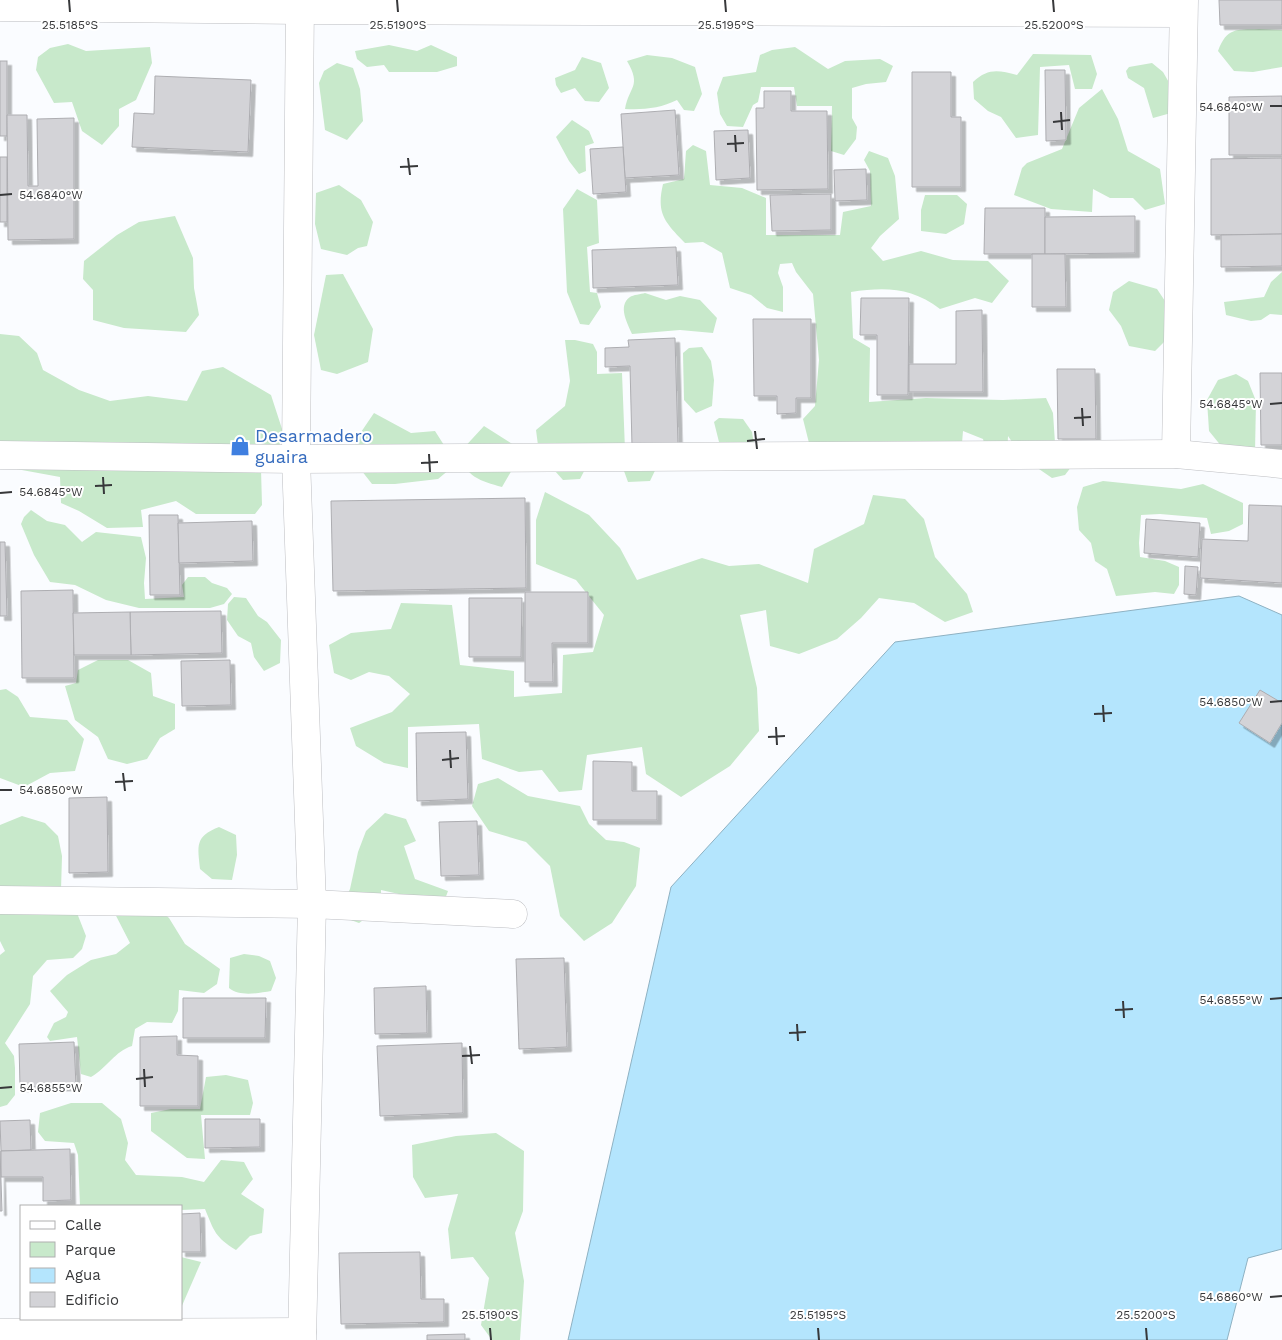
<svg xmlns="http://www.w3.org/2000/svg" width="1282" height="1340" font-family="'Work Sans',sans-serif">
<defs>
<filter id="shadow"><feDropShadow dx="4.5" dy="4.5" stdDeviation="0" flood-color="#0004"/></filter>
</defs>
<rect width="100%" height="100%" fill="#fafcff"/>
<g fill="#c8e9cb">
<path d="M1259,29L1282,30V67L1253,72L1234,71L1218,51C1227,27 1236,30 1259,29Z"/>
<path d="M68,44L86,51L150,47L152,63L136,100L119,109V126L102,145L82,131L72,102L54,103L36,70L38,57L50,48Z"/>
<path d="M389,45L417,51L431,45L457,57V66L437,72H389L384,65L367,67L357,59L355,51Z"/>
<path d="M795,47L828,69L845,61L880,59L893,66L886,82L866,84L852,88V118L857,127L856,139L844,155L831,151L832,106H797L794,87H761L758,102L753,105L743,127L727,126L720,114L717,93L723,77L756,72L760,55L772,50Z"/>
<path d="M1033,54L1091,55L1097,74L1092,89H1075L1069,65L1040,67L1038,135L1016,138L1001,117L988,111L974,99L973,82C988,68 998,70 1017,75Z"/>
<path d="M647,55L672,58L695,67L702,94L694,111L684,110L677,100C661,108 644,110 625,109C629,86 642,87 627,61Z"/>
<path d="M582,57L601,63L609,88L599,102L585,101L575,88L561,93L556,85L555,78L575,70Z"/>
<path d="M337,63L353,68L360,89L363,121L347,140L325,130L319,83L324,71Z"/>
<path d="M1152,63L1163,72L1179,100L1171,113L1153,118L1144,88L1128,78L1126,71L1129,67Z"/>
<path d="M1102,89L1118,119L1128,151L1160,169L1165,204L1145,210L1133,198H1110L1093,189L1092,212L1051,209L1014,195L1022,168L1027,163L1062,149L1079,108Z"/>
<path d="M572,120L589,131L594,143L585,146L586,171L579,174L569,161L556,137Z"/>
<path d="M693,145L706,151L710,185L742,188L766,198V235H840L843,212L871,206L870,171L864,160L869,151L888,158L895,176L899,219L880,236L871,248L883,261L921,251L953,260L988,261L1009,281L992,303L975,298L940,309C911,287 885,287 851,292L853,338L870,348L869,402L926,398L1003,400L1046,398L1053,413L1055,443L1078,458L1065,475L1052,478L1023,458L1008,436L1007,459L988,457L983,439L963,431L961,455L937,443L928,441L922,452L809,443L803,419L815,406L819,360L813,294L796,272L792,263L780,264L778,273L783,287V312L767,308L751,295L730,288L722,253L703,242L685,243C665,222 656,214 663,184L684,179L686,151Z"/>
<path d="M339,185L361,200L373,222L367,246L358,248L347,255L321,249L315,224L316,193Z"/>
<path d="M577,189L597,200L599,243L587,247L590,292L597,293L601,307L589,325L580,324L567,292L563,209Z"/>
<path d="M925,195H957L967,204L964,224L946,234L921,231V210Z"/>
<path d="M175,216L193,258L194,288L199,315L186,332L124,328L93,320V290L83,279L84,261L117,235L139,222Z"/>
<path d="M1282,272V315L1270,314L1261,320L1251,321L1226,315L1224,302L1264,297L1271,282Z"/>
<path d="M343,274L373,329L368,362L337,374L321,370L314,335L326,275Z"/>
<path d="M1129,281L1157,289L1169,307L1164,342L1155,351L1129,346L1121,326L1109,310L1113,292Z"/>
<path d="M645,293L666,300L680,296L700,300L717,318L713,333L680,330L632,334C628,324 617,306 630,297C633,295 641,294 645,293Z"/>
<path d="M0,334L19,336L37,353L43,370L79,390L110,401L148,396L187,401L202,371L223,367L271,395L283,432L276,457L261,469L262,505L255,514H196L176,501L141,510L143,527L107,528L79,511L61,503L60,477L0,466Z"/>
<path d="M565,340H575L593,344L597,352V374L622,373L625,450L662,456L650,481L628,482L620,460L595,450L580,479L563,480L539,453L536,430L565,406L570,381Z"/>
<path d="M702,347L711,361L714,380L712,406L696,413L684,400L683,353L689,348Z"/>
<path d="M1236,374L1248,381L1256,401L1255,452L1222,447L1209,431L1207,400L1218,380Z"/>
<path d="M374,413L411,433L435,431L456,464L438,479L395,484H372L358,466L355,441Z"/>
<path d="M719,418L743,419L752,432L756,457L721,450L714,422Z"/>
<path d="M484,426L514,445L519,458L502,487C481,481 464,477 460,452Z"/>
<path d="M1103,481L1181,489L1203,484L1243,503V524L1229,531L1211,534L1207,518L1160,514L1141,515L1139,543L1140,557L1165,561L1179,567V585L1174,594L1155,592L1116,596L1107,569L1095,561L1091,543L1079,530L1077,507L1083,487Z"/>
<path d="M545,492L589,515L620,548L637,580L702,558L729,566L759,564L808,583L814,549L864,524L873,495L905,499L924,519L935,557L967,594L973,612L945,622L914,603L879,598L861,618L837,639L799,654L770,646L766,610L740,615L757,688L759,731L730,766L681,797L646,774L642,747L587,755L582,790L559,792L542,770L519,772L482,759L479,724L408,727V768L384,763L356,746L350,728L392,712L410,694L389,676L369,672L351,680L334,673L329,645L351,633L391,629L401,603L452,605L460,665L514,671V697L562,693L563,655L593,652L604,615L576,580L536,564V520Z"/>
<path d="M31,510L47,521L65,525L82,542L96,532L141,537L146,558L144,583L145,599L184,597L182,585L188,577H205L212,583L227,588L232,594L224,604L210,608H139L106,600L75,585L50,582L34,555L21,524L24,517Z"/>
<path d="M234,597L246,598L258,616L267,622L281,640L280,663L264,671L254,657L251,643L238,636L227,620L228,604Z"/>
<path d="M98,660H128L151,673L153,696L175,704V729L160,738L147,759L127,764L108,759L98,737L75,720L65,686L76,683L78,670Z"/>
<path d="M6,689L18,697L30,717L67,720L84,739L75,771L50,773L24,787L0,778V690Z"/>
<path d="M498,778L528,796L580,806L589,824L606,840L624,842L640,848L636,886L612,923L584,941L560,916L550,866L526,842L489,831L472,806L478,784Z"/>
<path d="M385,813L406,819L416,841L404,846L415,879L448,891L437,921L412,919L399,894L381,890V908L359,923L337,915L350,889L358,852L366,831Z"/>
<path d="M22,816L45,823L58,836L62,856L61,890L77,913L86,936L82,949L73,958L47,960L33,976L30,1004L5,1043L14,1056L15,1068V1095L7,1105L0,1107V955L5,951L0,941V825Z"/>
<path d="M219,827L236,835L237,855L232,880L212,879L200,869C198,846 194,837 219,827Z"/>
<path d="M144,894L169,918L185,944L220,969L217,984L204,993L179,990L178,1011L172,1023L147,1022L135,1029L132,1046C115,1051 107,1068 91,1077L81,1074L77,1037L50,1041L47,1037L54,1023L66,1017L68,1012L50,991L67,975L91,960L116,954L130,943L112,908Z"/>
<path d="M244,954L259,956L270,961L276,978L271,991C258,993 240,997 229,988L230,958Z"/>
<path d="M226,1075L248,1080L253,1103L250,1115H201L205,1159L187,1158L151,1131V1113L171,1109H200L206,1077Z"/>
<path d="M71,1103H102L121,1119L128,1143L125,1160L136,1175L182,1177L204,1182L221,1160L244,1162L253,1179L241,1194L264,1209L262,1233L250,1236L236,1250C215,1237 214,1231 205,1209L181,1210V1206H80L78,1155L74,1143L45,1141L38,1132L40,1113Z"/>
<path d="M496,1133L524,1151L523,1211L515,1233L524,1281L520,1340H492L481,1325L489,1278L473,1257L451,1259L448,1229L458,1194L425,1198L413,1177L412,1145L456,1136Z"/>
<path d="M181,1257L201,1262L181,1308Z"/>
</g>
<path fill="#b4e5fd" stroke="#8eb1c2" d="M1239,596L1282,615V1249L1248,1258L1227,1340H568L671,887L895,642Z"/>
<g fill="#d3d3d7" stroke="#adadb1" filter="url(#shadow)">
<path d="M1219,0H1282V25H1220Z"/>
<rect x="0" y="61" width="7" height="75"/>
<path d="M1045,70H1065L1066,140L1046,141Z"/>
<path d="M912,72H951V117H961V187H912Z"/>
<path d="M155,76L251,80L248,152L132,147L134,113L154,114Z"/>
<path d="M764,91H791V111H827L828,189L757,190L756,108H764Z"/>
<path d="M1282,96V155H1229V97Z"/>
<path d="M675,110L679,175L625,178L621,114Z"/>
<path d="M7,115H27L28,186H38L37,119L74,118V239L8,240Z"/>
<path d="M748,130L750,178L716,180L714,131Z"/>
<path d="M623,147L626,192L593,194L590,149Z"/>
<rect x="0" y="157" width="7" height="65"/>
<path d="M1282,158V234L1211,235V159Z"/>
<path d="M866,169L867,200L835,201L834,170Z"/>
<path d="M831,194V230L772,231L770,195Z"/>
<path d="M985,208H1045V254H984Z"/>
<path d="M1135,216V253L1045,254V217Z"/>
<path d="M1282,234V266L1221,267V235Z"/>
<path d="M676,247L678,285L593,288L592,250Z"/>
<path d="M1032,254H1065L1066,307H1032Z"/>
<path d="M861,298H909L908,395H877V335H860Z"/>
<path d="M982,310L983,392H909V364H956V311Z"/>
<path d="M753,319H811V398H796V413L777,414V396H754Z"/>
<path d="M675,338L678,444L632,446L630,366L605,367V348L629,347L628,340Z"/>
<path d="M1057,369H1095L1096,439H1058Z"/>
<path d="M1260,373H1282V445H1261Z"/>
<path d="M525,498L526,588L333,591L331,501Z"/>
<path d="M1249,505L1282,506V583L1200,578L1202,539L1248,541Z"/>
<path d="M149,515H178L180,595H150Z"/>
<path d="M1146,519L1200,523L1198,557L1144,553Z"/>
<path d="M252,521L253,561L179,563L178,523Z"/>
<path d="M0,542H5L7,616H0Z"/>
<path d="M1185,566L1198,567L1196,595L1184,594Z"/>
<path d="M73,590L74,678H22L21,591Z"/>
<path d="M525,592H588V643H552L553,682H525Z"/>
<path d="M469,598H522L521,657H469Z"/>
<path d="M221,611L222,653L131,655L130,612Z"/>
<path d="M130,612L131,655H74L73,613Z"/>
<path d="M230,660L231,705L182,706L181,661Z"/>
<path d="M1260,690L1282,703V723L1270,743L1239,723Z"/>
<path d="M466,732L468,799L417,801L416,733Z"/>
<path d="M593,761L632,762V791H657V820H593Z"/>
<path d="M107,797L108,872L69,873V798Z"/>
<path d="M477,821L479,875L441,876L439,822Z"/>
<path d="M564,958L567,1047L519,1049L516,959Z"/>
<path d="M426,986L427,1033L375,1034L374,988Z"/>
<path d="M183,998H266L265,1038H183Z"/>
<path d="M177,1036V1055L198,1056V1106H140V1037Z"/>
<path d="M74,1042L76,1086L20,1087L19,1044Z"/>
<path d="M462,1043L463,1113L380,1116L377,1046Z"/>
<path d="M205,1119H260V1147L205,1148Z"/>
<path d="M30,1120L31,1150L1,1151L0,1121Z"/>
<path d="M70,1149L71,1200L43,1201V1177H1V1151Z"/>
<path d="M0,1151L2,1211H0Z"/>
<path d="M200,1213L201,1252H181V1214Z"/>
<path d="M420,1252L421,1299H444V1322L341,1324L339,1253Z"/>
<path d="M465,1334V1340H427V1335Z"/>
</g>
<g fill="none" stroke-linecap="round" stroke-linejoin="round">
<defs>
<g id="minor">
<path d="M300,0L296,459L312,904L302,1340"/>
<path d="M0,7L300,10L1183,13"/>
<path d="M1176,454L1184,0"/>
<path d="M0,455L296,459L1176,454L1282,464"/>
<path d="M0,900L312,904L513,914"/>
<path d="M0,1333L302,1332"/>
</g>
</defs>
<use href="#minor" stroke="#bdbec2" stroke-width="29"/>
<use href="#minor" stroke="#fff" stroke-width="28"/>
</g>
<path fill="none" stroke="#37383a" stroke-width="2" d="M69,0L70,12M397,0L398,12M725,0L726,12M1053,0L1054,12M1270,106H1282M1061,112L1062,130M1053,122L1070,120M735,135L736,152M727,144L744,143M408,158L410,175M400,167L418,166M0,195L12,194M1270,404L1282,403M1082,408L1083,426M1074,418L1091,417M755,431L757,449M747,441L765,439M429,454L430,472M421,463L438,462M103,477L104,494M95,486L112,485M0,493L12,492M1270,702L1282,701M1103,705L1104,722M1094,714L1112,713M776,727L777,745M768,737L785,736M450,750L451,768M442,760L459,758M123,773L125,791M115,782L133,781M0,790H12M1270,999L1282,998M1123,1001L1124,1018M1115,1010L1133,1009M797,1024L798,1041M789,1033L806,1032M470,1046L472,1064M462,1056L480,1055M144,1069L145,1087M136,1079L153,1077M0,1088L12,1087M1270,1297L1282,1296M490,1328L491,1340M818,1328L819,1340M1146,1328L1147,1340"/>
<defs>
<symbol id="shop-bare" viewBox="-9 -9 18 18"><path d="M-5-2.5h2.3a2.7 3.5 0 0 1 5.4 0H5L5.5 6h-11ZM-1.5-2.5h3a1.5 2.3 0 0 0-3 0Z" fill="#3f7fe0" stroke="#fff" stroke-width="2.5" paint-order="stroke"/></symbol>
</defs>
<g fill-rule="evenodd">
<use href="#shop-bare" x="226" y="432" width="28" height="28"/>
</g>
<g text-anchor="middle" stroke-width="4" stroke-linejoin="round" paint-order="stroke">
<g font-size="18" fill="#366cbe" stroke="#fff" text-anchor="start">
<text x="255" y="442">Desarmadero<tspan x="255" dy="21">guaira</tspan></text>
</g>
</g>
<g font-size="12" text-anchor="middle" fill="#37383a" stroke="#fff" stroke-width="4" stroke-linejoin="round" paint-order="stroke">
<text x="70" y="29">25.5185°S</text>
<text x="398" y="29">25.5190°S</text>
<text x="726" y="29">25.5195°S</text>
<text x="1054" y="29">25.5200°S</text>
<text x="1231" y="111">54.6840°W</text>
<text x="51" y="199">54.6840°W</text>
<text x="1231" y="408">54.6845°W</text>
<text x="51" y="496">54.6845°W</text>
<text x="1231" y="706">54.6850°W</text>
<text x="51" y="794">54.6850°W</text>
<text x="1231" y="1004">54.6855°W</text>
<text x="51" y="1092">54.6855°W</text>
<text x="1231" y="1301">54.6860°W</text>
<text x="490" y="1319">25.5190°S</text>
<text x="818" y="1319">25.5195°S</text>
<text x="1146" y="1319">25.5200°S</text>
</g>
<rect x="20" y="1205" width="162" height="115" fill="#ffffff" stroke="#afafb0"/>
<rect x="30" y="1221" width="25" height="8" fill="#ffffff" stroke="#afafb0"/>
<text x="65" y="1230" font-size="15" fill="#37383a">Calle</text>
<rect x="30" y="1242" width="25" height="15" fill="#c8e9cb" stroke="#afafb0"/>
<text x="65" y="1255" font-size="15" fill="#37383a">Parque</text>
<rect x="30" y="1268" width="25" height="15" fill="#b4e5fd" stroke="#afafb0"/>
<text x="65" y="1280" font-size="15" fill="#37383a">Agua</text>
<rect x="30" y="1292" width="25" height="15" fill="#d3d3d7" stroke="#afafb0"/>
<text x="65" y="1305" font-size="15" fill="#37383a">Edificio</text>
</svg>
